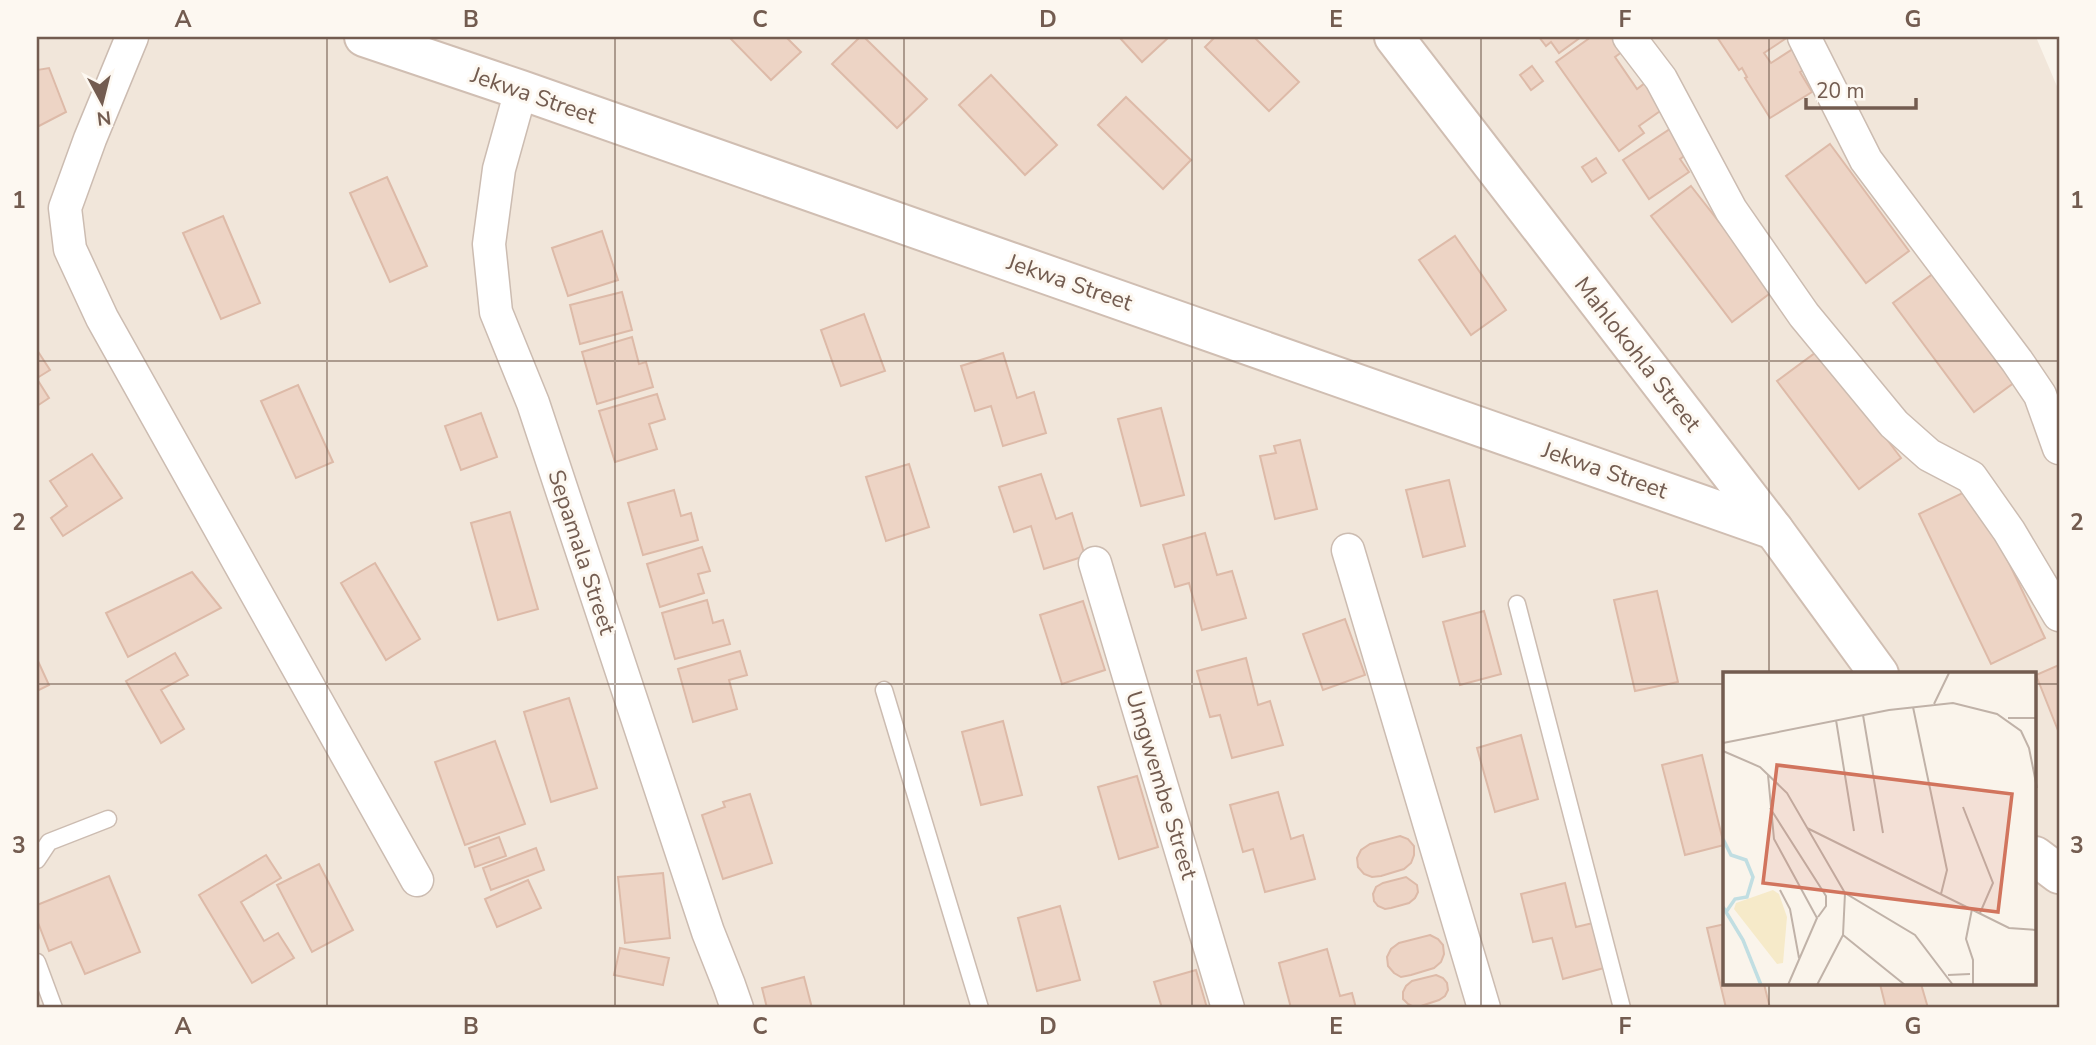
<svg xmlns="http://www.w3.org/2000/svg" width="2096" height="1045" font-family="'Nunito Sans',sans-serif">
<rect width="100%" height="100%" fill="#faf4eb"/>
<path fill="#f1e6da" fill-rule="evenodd" d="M37,37H2036L2059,91V1008H37ZM1725,674H2035V984H1725Z"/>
<g fill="#edd4c5" stroke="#ddbaa8" stroke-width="2">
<path d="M729,37H786L801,52L771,80Z"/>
<path d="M860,37H864L927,99L897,128L832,64Z"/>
<path d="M1119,37H1169L1142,62Z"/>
<path d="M1215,37H1254L1299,82L1269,111L1205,47Z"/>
<path d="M1539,37H1581L1559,53L1551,42L1546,46Z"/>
<path d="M1591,37H1618L1626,49L1615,57L1637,89L1645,83L1663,109L1639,126L1644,133L1619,151L1556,62Z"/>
<path d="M1717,37H1788L1764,53L1771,63L1796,47L1809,67L1800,72L1812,92L1770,118L1745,78L1747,77L1742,68L1739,70Z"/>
<path d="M1532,66L1543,81L1531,90L1520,75Z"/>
<path d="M49,68L66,112L37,127V70Z"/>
<path d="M991,75L1057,145L1025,175L959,105Z"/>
<path d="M1126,97L1191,160L1163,189L1098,125Z"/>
<path d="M1673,127L1690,152L1680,159L1689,172L1649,199L1623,160Z"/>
<path d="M1830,144L1909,251L1866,283L1786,176Z"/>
<path d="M1596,158L1606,173L1592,182L1582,167Z"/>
<path d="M387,177L427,266L390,282L350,193Z"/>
<path d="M1691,186L1773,291L1732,322L1651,216Z"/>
<path d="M223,216L260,303L221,319L183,233Z"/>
<path d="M602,231L618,280L568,296L552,248Z"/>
<path d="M1455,236L1506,310L1471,335L1419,260Z"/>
<path d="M1934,273L2015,382L1974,412L1893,303Z"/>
<path d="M622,292L632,330L580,344L570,305Z"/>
<path d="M864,314L885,371L841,386L821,330Z"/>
<path d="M632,337L639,364L646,362L653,387L597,404L582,352Z"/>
<path d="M37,350L50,370L37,378Z"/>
<path d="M1819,350L1901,458L1859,489L1777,381Z"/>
<path d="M1003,353L1017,398L1034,392L1046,433L1003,446L991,406L975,411L961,366Z"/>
<path d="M37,379L49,398L37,406Z"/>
<path d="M298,385L333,462L296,478L261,401Z"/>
<path d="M657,394L665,419L649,424L657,449L615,462L599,411Z"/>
<path d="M1161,408L1184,495L1141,506L1118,419Z"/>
<path d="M481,413L497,457L461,470L445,426Z"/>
<path d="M1300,440L1317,509L1275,519L1260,456L1276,453L1274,446Z"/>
<path d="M92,454L122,498L63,536L51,518L67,506L50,481Z"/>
<path d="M909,464L929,527L886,541L866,477Z"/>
<path d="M1041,474L1056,519L1072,513L1085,556L1044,569L1031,526L1014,532L999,487Z"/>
<path d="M1449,480L1465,546L1423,557L1406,490Z"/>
<path d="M1973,488L2045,638L1991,664L1919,514Z"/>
<path d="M674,490L681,516L691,513L698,540L643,555L628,503Z"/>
<path d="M510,512L538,609L498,620L471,523Z"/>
<path d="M1205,533L1217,575L1232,571L1246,618L1202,630L1189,583L1175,587L1163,545Z"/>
<path d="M702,547L710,571L698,574L704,593L660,607L647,564Z"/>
<path d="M375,563L420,639L386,660L341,583Z"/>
<path d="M192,572L221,608L128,657L106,613Z"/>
<path d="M1657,591L1678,682L1635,691L1614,600Z"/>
<path d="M707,600L713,623L723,620L730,644L675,659L662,613Z"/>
<path d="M1083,601L1105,670L1062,684L1040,615Z"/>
<path d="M1484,611L1501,674L1460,685L1443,622Z"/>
<path d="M1345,619L1365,675L1323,690L1303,634Z"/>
<path d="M740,651L747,675L729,680L737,709L693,722L678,669Z"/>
<path d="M175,653L188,675L161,690L184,729L161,743L126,681Z"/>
<path d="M1246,658L1258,705L1270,701L1283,745L1232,758L1220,715L1210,717L1197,671Z"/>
<path d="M37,659L49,685L37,691Z"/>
<path d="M2059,665V733L2036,675Z"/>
<path d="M569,698L597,788L551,802L524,712Z"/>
<path d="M1003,721L1022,795L981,805L962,732Z"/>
<path d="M1521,735L1538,799L1495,812L1477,748Z"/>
<path d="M495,741L525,824L465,845L435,762Z"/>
<path d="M1702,755L1724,845L1685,855L1662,765Z"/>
<path d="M1137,776L1158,847L1119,859L1098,787Z"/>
<path d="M1278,792L1291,839L1303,835L1315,879L1265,892L1253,849L1243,852L1230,805Z"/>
<path d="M750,794L772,863L723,879L702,815L725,807L723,802Z"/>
<path d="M1400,836L1408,839L1414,846V855L1411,863L1404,869L1381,876L1372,877L1364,874L1358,867L1357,858L1361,850L1370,844Z"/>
<path d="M499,837L506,856L475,867L469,848Z"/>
<path d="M536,848L544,870L491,890L483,868Z"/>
<path d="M266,855L281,878L241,902L264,941L278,933L294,958L252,983L199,895Z"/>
<path d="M319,864L353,930L312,952L277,885Z"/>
<path d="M663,873L670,938L625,943L618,877Z"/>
<path d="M109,876L140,952L85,974L71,942L49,951L37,920V905Z"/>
<path d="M1406,877L1417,885L1418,892L1415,898L1409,903L1391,908L1385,909L1378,906L1374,901L1373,894L1376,887L1383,883Z"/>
<path d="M528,880L541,908L497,927L485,899Z"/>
<path d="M1565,883L1576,927L1593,923L1604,968L1563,979L1552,938L1533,942L1521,894Z"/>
<path d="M1060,906L1080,980L1037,991L1018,918Z"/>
<path d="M1725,924V984H1764L1770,1008H1726L1707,928Z"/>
<path d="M1430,935L1438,939L1443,945L1444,954L1441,962L1434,968L1411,975L1401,977L1394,973L1388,966L1387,957L1391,949L1399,943Z"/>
<path d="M620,948L669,958L663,985L614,975Z"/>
<path d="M1327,949L1340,996L1352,993L1356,1008H1302V1007L1291,1008L1279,963Z"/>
<path d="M1196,970L1207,1008H1162L1154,982Z"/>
<path d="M1436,975L1443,978L1447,983L1448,990L1445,996L1439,1000L1421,1006L1414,1007L1408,1004L1403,999V992L1406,986L1412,981Z"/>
<path d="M804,977L812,1008H767L762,988Z"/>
<path d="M1880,984H1921L1928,1008H1886Z"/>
</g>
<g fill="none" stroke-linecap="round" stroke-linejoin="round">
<defs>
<g id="lane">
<path d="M1517,604L1622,1008"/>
<path d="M884,690L980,1008"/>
<path d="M37,860L49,842L108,819"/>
<path d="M37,962L54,1008"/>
</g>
<g id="street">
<path d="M132,37L90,139L65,208L70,249L102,318L417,880"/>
<path d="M1629,37L1661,79L1731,210L1804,315L1894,424L1929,455L1971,477L2009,531L2059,615"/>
<path d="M1804,37L1866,160L2017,361L2040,395L2059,448"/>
<path d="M521,90L499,169L489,244L496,312L533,403L708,932L729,985L737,1008"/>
<path d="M1348,550L1484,1008"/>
<path d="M1095,563L1228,1008"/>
</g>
<g id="secondary">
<path d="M364,37L521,90L1774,530"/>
<path d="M1394,37L1774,530L1879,674"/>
<path d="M2035,856L2059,874"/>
</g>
</defs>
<use href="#lane" stroke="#ccbcb1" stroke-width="19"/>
<use href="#street" stroke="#ccbcb1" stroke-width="35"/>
<use href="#secondary" stroke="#d0beb2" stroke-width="42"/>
<use href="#lane" stroke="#fff" stroke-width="16"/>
<use href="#street" stroke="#fff" stroke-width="32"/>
<use href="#secondary" stroke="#fff" stroke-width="38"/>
</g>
<path fill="none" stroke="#735c50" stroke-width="2" stroke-opacity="0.55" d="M327,37V1008M615,37V1008M904,37V1008M1192,37V1008M1481,37V1008M1769,37V674M37,361H2059M37,684H1725M2035,684H2059M1769,984V1008"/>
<g text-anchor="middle" stroke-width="6" stroke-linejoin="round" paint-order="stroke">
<g font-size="23" fill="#735c50" stroke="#fdf8f1">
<text transform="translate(534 95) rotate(19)" y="8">Jekwa Street</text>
<text transform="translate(1070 282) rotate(19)" y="8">Jekwa Street</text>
<text transform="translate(1638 354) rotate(52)" y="8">Mahlokohla Street</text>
<text transform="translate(1605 470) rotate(19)" y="8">Jekwa Street</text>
<text transform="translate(582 552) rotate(72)" y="8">Sepamala Street</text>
<text transform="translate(1162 785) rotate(73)" y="8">Umgwembe Street</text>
</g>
</g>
<g transform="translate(1723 672)">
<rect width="313" height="313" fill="#faf4eb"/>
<path d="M50,218L56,222L64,245L60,291L54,292L11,237L13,231Z" fill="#f6eac9"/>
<path fill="none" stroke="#c1dee2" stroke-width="3.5" d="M0,167L8,183L23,188L30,205L24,225L12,227L3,240M0,235L20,268L38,313"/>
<path fill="none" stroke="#c0b2a8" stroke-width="2" d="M211,32L226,1M190,35L224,198L218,222M140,43L160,161M285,46H312M113,48L131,159M0,71L166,38L230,31L274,42L298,59L306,76L314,116M0,79L37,95L64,121L122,221L192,263L230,313M45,103L51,167L94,246L65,313M240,135L270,211L257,241M47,136L103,224V234L95,245M84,156L286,256L314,258M57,218L67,237L76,286M249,237L243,267L250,288V313M120,263L182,313M225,303L247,302M94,313L120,263L122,221"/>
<path fill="#d1745d" fill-opacity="0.15" stroke="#d1745d" stroke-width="3.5" d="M54,93L289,122L275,240L40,211Z"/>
<rect width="313" height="313" fill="none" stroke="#735c50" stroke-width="3.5"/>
</g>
<rect width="2096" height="1045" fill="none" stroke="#fdf8f1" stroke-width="77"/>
<g transform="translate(102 102) rotate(173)" stroke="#fdf8f1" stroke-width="5" paint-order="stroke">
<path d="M0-5L12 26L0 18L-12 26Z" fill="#735c50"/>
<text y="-10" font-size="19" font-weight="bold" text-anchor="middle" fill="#735c50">N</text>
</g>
<path d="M1806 98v10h110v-10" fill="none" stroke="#735c50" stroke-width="3.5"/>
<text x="1816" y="98" font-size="21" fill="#735c50" stroke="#fdf8f1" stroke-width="5" paint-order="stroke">20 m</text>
<rect x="38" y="38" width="2020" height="968" fill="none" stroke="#735c50" stroke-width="2.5"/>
<g font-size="23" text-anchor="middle" font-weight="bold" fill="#735c50">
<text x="183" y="27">A</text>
<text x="471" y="27">B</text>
<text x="760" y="27">C</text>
<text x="1048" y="27">D</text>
<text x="1336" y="27">E</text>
<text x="1625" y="27">F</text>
<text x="1913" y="27">G</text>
<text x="19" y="208">1</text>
<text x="2077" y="208">1</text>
<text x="19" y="530">2</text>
<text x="2077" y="530">2</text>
<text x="19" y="853">3</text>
<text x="2077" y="853">3</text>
<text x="183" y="1034">A</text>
<text x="471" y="1034">B</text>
<text x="760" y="1034">C</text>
<text x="1048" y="1034">D</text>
<text x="1336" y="1034">E</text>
<text x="1625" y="1034">F</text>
<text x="1913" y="1034">G</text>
</g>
</svg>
